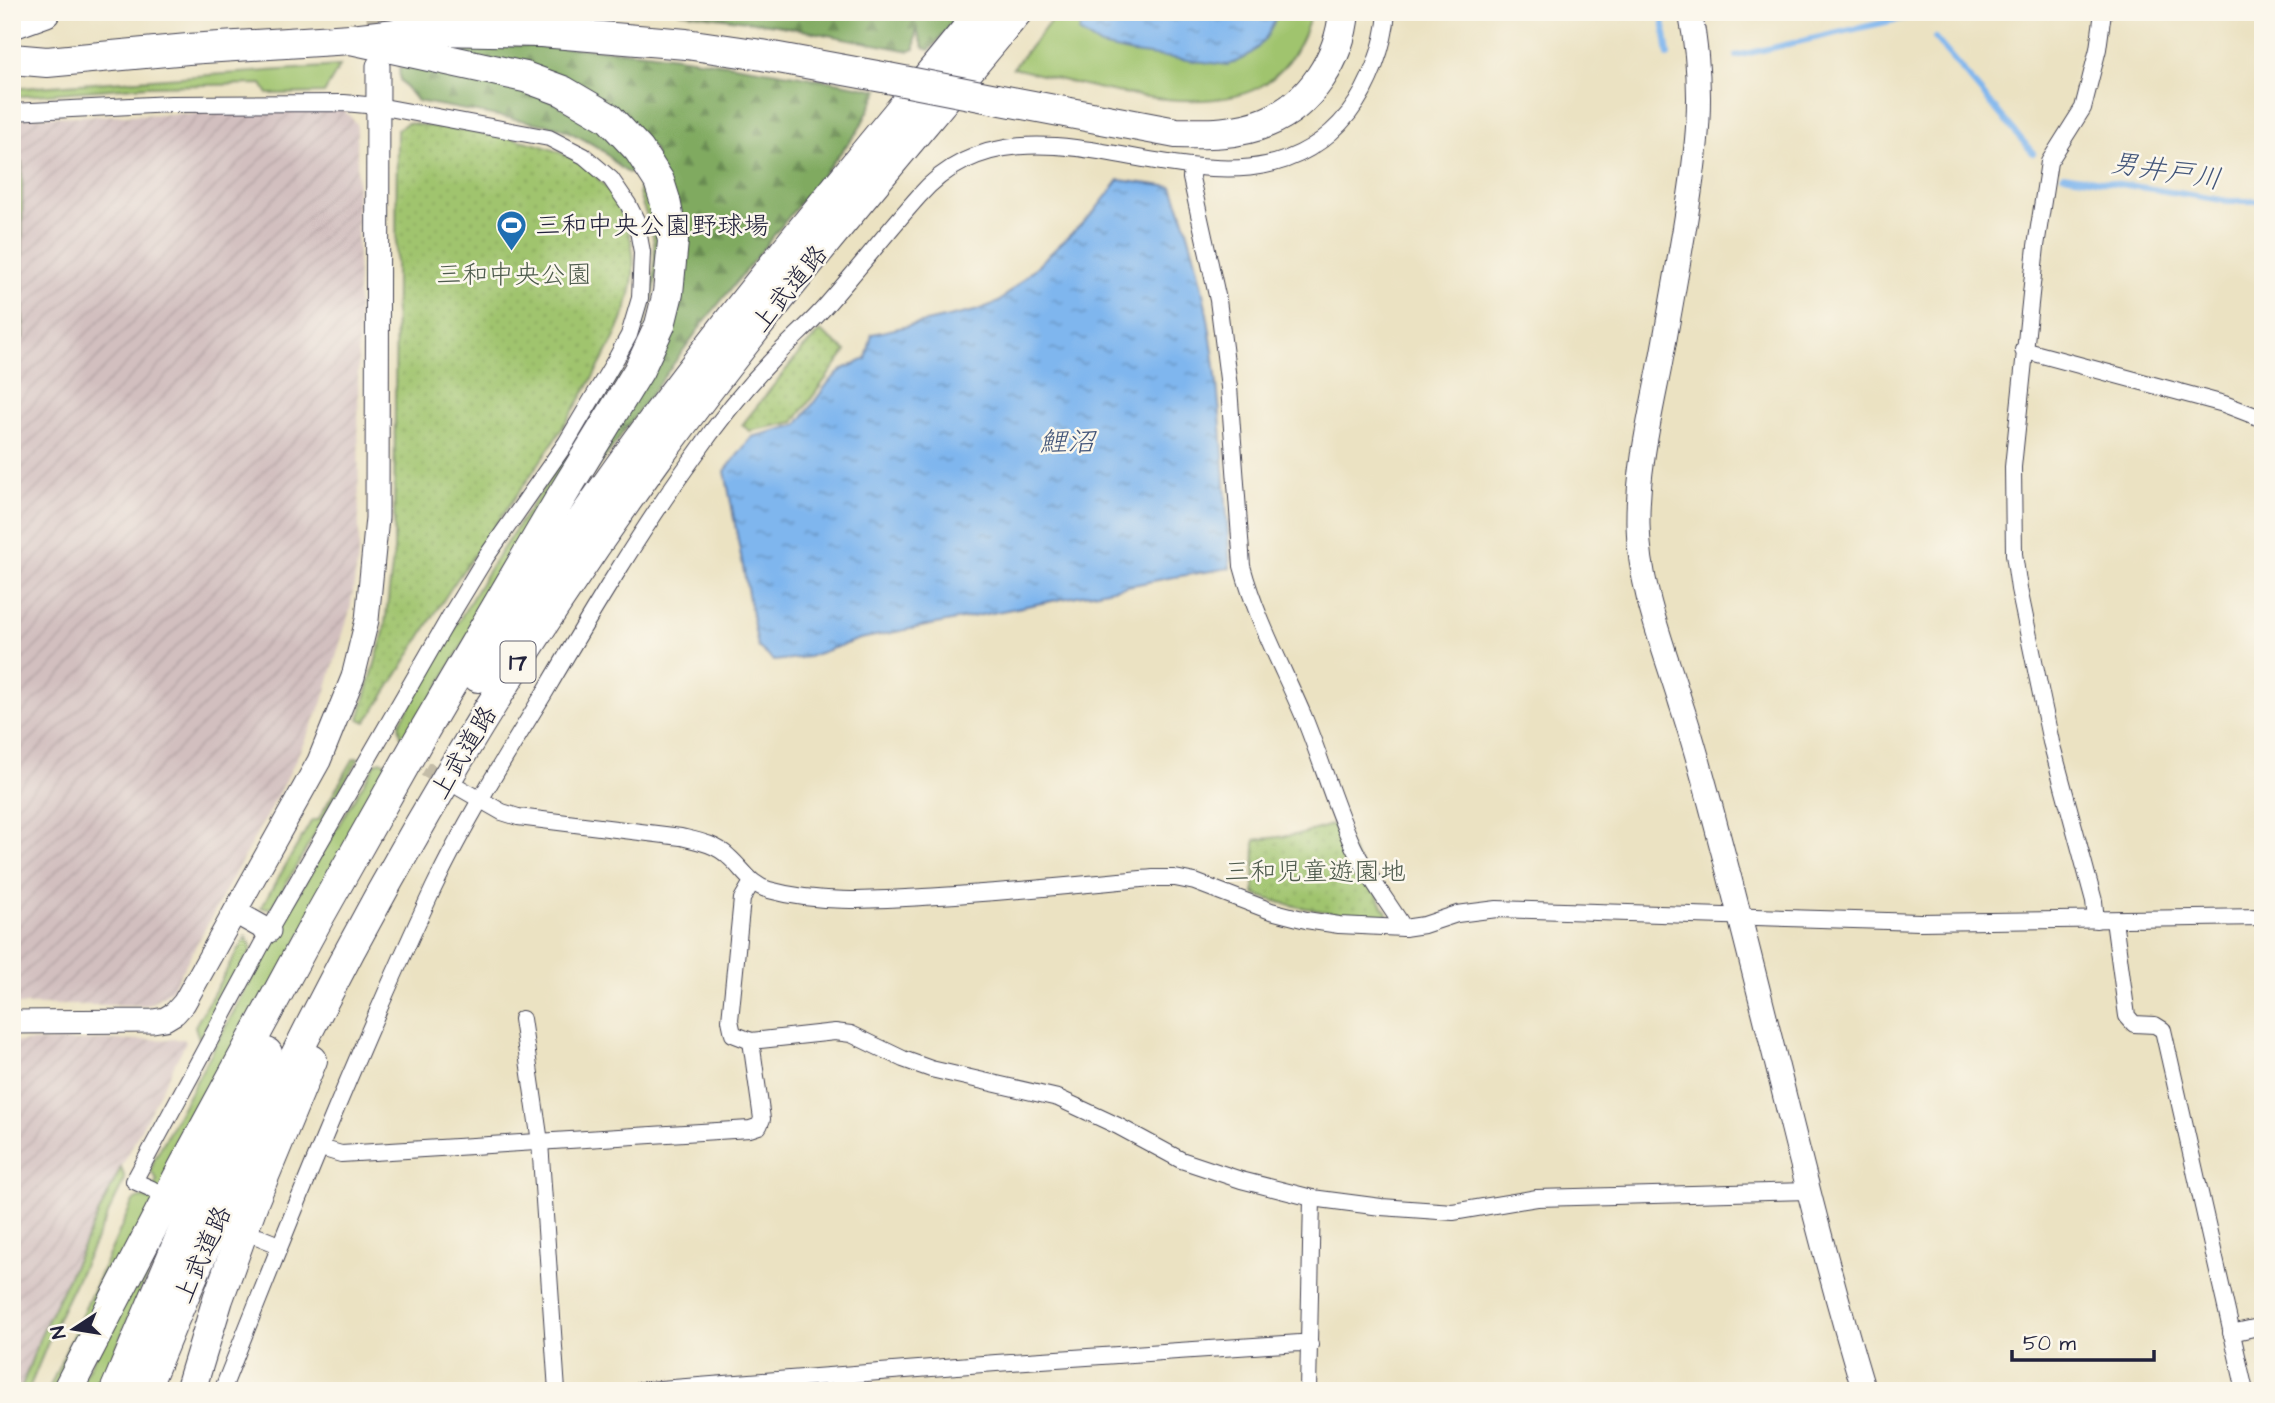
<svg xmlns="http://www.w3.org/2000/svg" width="2275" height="1403" font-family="'Architects Daughter','Klee One',sans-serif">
<defs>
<pattern id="industrial-furrows" width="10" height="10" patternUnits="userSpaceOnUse" patternTransform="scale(1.75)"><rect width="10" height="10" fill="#d2bfbf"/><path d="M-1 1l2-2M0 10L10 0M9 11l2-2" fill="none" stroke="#b4a4a5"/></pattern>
<pattern id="forest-firs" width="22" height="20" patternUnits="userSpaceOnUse" patternTransform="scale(1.75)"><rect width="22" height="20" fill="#80aa61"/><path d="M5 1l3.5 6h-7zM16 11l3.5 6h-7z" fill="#688a51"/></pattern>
<pattern id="park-dots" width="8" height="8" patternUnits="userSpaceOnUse" patternTransform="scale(1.75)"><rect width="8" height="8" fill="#a0c46e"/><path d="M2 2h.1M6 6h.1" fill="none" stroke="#8aa860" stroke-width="1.8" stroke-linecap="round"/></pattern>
<pattern id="water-ripples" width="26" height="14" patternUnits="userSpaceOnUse" patternTransform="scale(1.75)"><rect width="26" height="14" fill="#7fb6ee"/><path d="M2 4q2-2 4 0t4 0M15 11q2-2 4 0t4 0" fill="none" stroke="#6894c2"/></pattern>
</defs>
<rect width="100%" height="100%" fill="#fbf7ec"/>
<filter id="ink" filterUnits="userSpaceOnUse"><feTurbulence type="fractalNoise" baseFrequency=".0143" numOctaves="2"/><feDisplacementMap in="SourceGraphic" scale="14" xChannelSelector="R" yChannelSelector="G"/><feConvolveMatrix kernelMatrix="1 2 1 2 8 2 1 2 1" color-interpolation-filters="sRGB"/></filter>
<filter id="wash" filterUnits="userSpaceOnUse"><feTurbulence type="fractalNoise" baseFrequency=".00686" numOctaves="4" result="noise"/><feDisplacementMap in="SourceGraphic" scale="28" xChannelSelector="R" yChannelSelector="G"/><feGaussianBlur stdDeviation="1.57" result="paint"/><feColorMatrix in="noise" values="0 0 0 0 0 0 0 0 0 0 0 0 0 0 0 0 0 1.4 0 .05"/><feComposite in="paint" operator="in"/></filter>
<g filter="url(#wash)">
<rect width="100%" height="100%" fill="#ebe2c2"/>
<g fill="url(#industrial-furrows)">
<path d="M344,110L357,124L359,551L350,610L322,704L289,774L171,991L148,1005H12V120L37,117Z"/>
<path d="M184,1039L186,1042L128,1154L42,1332L20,1391H12V1042Z"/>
</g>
<g fill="#a0c46e" stroke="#617354" stroke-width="2">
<path d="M1058,12H1312C1303,40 1291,66 1266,83C1207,123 1078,83 1013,68Z"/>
<path d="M340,66L324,93L268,94L262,84L147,86L12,97V89L22,88Z"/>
<path d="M12,162H22L23,338H12Z"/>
<path d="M643,181C674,249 655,302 626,365L406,742L401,736L399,725C428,674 457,623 487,573C538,492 598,416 638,329C652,299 659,262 652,230C649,216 632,192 643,181Z"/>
<path d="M354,758H359L272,908H261L312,820H318Z"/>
<path d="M381,761L392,765L57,1391H48L133,1201L142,1197L148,1200L157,1180L151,1171L154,1160C226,1026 296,892 376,763Z"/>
<path d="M246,936L252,949L199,1039L195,1026Z"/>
<path d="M121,1167L125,1179L58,1318L28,1391H20L42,1332Z"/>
<path d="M188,1185L130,1314L100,1391H76Z"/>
</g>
<g fill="url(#forest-firs)" stroke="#51664e" stroke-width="2">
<path d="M678,12H962L930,50L924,48L916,28L915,49L910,51L776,25Z"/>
<path d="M433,42C501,45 569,46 636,52C718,61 799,75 879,90L858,131L704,322L588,481L680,299L654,149Z"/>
<path d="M399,67L451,71L532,92L597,125L636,169L629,173C618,169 612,158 603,151C589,141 574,134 558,127L417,101L400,80Z"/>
</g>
<g fill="url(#park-dots)" stroke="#617354" stroke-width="2">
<path d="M407,123C459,131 544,135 585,167C621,195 639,240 632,284C626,322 607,353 588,386C550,452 504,512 460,575C427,622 400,675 366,722L359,719L384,632L394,550L397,130Z"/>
<path d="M820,331L846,351L794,422L750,431L742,425L801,351Z"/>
<path d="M1337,823L1387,913L1386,918C1341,914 1296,910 1254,894L1255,840L1302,834Z"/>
</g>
<g fill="url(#water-ripples)" stroke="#506c94" stroke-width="2">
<path d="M1084,12H1277C1270,40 1254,57 1227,65L1133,53L1101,46L1079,32Z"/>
<path d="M1119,180L1172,187C1220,305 1222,443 1230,568L1168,578L860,639L808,657L774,661L758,647L725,471L752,437L797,425L829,382L843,369L866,359L872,334L975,311L999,302L1093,213Z"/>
</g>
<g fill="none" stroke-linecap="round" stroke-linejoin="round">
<g stroke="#7fb6ee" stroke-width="6">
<path d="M1662,12L1668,55"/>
<path d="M1935,38L2033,153"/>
<path d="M1736,56L1908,17"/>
<path d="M2063,175L2228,201H2263"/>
</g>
</g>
</g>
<g filter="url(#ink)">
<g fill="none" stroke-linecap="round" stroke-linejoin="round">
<path stroke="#c3bca7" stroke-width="16" stroke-dasharray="16 8" stroke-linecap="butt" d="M404,757L452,784"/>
<path stroke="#c3bca7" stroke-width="23" stroke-dasharray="23 11" stroke-linecap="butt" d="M378,12V52"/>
<defs>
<g id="street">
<path d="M12,112L171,104L344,103L378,106L549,138L584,156L611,179L628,204L636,220L642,252L640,298L629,335L617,357L566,443L486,557L449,618L269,931L134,1181L152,1189"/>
<path d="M1192,167L1191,178L1218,300L1229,387L1242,566C1256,618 1282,666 1303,715C1321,758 1333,803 1353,846C1367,875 1387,901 1404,928"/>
<path d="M2023,350L2224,404L2263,419"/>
<path d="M460,788L502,812L518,817L681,837C698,841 716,844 729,857C743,869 750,885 769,890C820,904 872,900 923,897C1000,893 1076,885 1153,878H1175L1195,882L1271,911L1306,920L1339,925L1404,928L1424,925L1457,914L1497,909L1920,922L2263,917"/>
<path d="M752,882L742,899L730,1020L733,1034L751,1041L835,1032L851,1034L903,1059L931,1069L1058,1098L1118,1126L1181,1160L1241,1180L1312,1198L1381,1207L1453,1212L1537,1198L1809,1191"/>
<path d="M2096,920L2094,901L2051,742L2019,589L2014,554L2013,467L2036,246L2049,162L2083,108L2098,49L2103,12"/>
<path d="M2114,920L2127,1016L2134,1024L2155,1025L2163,1030L2245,1391"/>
<path d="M522,1019L540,1142L557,1391"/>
<path d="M321,1148L341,1154L750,1129L759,1126L762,1119L751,1041"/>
<path d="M259,1237L279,1245"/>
<path d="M2231,1333L2263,1326"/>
<path d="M222,1391C289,1222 356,1054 433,889C465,821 506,756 545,692C592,612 639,533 693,458C717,423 745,388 774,358C790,341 808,326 823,309C856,272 886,233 919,196C1037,61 1236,256 1349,113C1369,87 1385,45 1387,12"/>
<path d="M635,1391L996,1363L1300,1343L1310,1345"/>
<path d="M1308,1391L1312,1198"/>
</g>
<g id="secondary">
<path d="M1690,12C1706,91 1697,152 1684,231C1676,277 1668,324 1659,371C1649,421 1637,474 1638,525C1639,588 1663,645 1681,704C1696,749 1708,795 1720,841C1769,1024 1809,1209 1864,1391"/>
<path d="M235,912L269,931"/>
<path d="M12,1022L153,1021L165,1019L175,1013L184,1003L319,761L353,677L367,620L377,518L378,66"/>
</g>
<g id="highway">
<path d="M12,24L45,12"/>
<path d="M12,59L47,62L188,49L351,39L432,30L541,32L686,44L762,55L888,78"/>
<path d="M996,99L1176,133C1206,134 1239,134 1267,122C1311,104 1340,58 1344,12"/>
<path d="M478,677C536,588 594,499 658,414C761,276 872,145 981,12"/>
<path d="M67,1391L183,1168L320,915L418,741L560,499L639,370L660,325L668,293L673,241L665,200L659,181L639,150L609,118L563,91L525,77L351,39"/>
<path d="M115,1391L182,1234L267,1053"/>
<path d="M144,1391C278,1061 446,750 655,461C768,305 895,160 1017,12"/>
<path d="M190,1391L218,1299L254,1200L312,1060"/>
</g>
</defs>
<use href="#street" stroke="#403f4f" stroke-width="18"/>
<use href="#secondary" stroke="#403f4f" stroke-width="25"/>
<use href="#highway" stroke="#403f4f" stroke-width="32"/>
<use href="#street" stroke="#fff" stroke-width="16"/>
<use href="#secondary" stroke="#fff" stroke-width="23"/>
<use href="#highway" stroke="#fff" stroke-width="30"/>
<defs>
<path id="highway-bridge" d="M888,78L996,99"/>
</defs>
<use href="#highway-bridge" stroke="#403f4f" stroke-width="32" stroke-linecap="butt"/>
<use href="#highway-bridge" stroke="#fff" stroke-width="30"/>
</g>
</g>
<defs>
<symbol id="stadium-pin" viewBox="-11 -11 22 30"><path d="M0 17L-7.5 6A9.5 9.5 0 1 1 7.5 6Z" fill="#1f6fb2" stroke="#fbf7ec"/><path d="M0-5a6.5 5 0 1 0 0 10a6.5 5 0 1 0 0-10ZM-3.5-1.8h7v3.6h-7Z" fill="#fff"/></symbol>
</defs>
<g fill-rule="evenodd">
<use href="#stadium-pin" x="494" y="208" width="35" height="47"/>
</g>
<g text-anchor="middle" stroke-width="5" stroke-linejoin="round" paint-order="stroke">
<rect fill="#fbf7ec" stroke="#636270" stroke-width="2" x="500.5" y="641.5" width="35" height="41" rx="5"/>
<g font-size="24" font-weight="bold" fill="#22223b">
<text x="518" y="670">17</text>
</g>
<g font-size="26" fill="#22223b" stroke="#fbf7ec" text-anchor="start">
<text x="535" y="234">三和中央公園野球場</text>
</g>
<g font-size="26" fill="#4e5b4d" stroke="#fbf7ec">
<text x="514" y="283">三和中央公園</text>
<text x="1315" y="880">三和児童遊園地</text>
</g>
<g font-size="26" fill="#22223b" stroke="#fbf7ec">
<text transform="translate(789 288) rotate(-51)" y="9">上武道路</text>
<text transform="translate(463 752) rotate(-59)" y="9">上武道路</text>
<text transform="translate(202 1254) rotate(-66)" y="9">上武道路</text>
</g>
<g font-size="28" font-style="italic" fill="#43567a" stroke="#fbf7ec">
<text transform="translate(2166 170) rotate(9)" y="10">男井戸川</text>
<text x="1067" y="451">鯉沼</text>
</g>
</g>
<rect width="2275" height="1403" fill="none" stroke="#fbf7ec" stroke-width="42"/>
<g transform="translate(74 1329) rotate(258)" stroke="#fbf7ec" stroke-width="5" paint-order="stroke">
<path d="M0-5L12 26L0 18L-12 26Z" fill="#22223b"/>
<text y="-10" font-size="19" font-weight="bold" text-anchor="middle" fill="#22223b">N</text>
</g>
<path d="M2012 1350v10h142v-10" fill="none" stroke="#22223b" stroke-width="3.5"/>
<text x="2023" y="1350" font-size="21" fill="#22223b" stroke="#fbf7ec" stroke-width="5" paint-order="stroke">50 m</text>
</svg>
